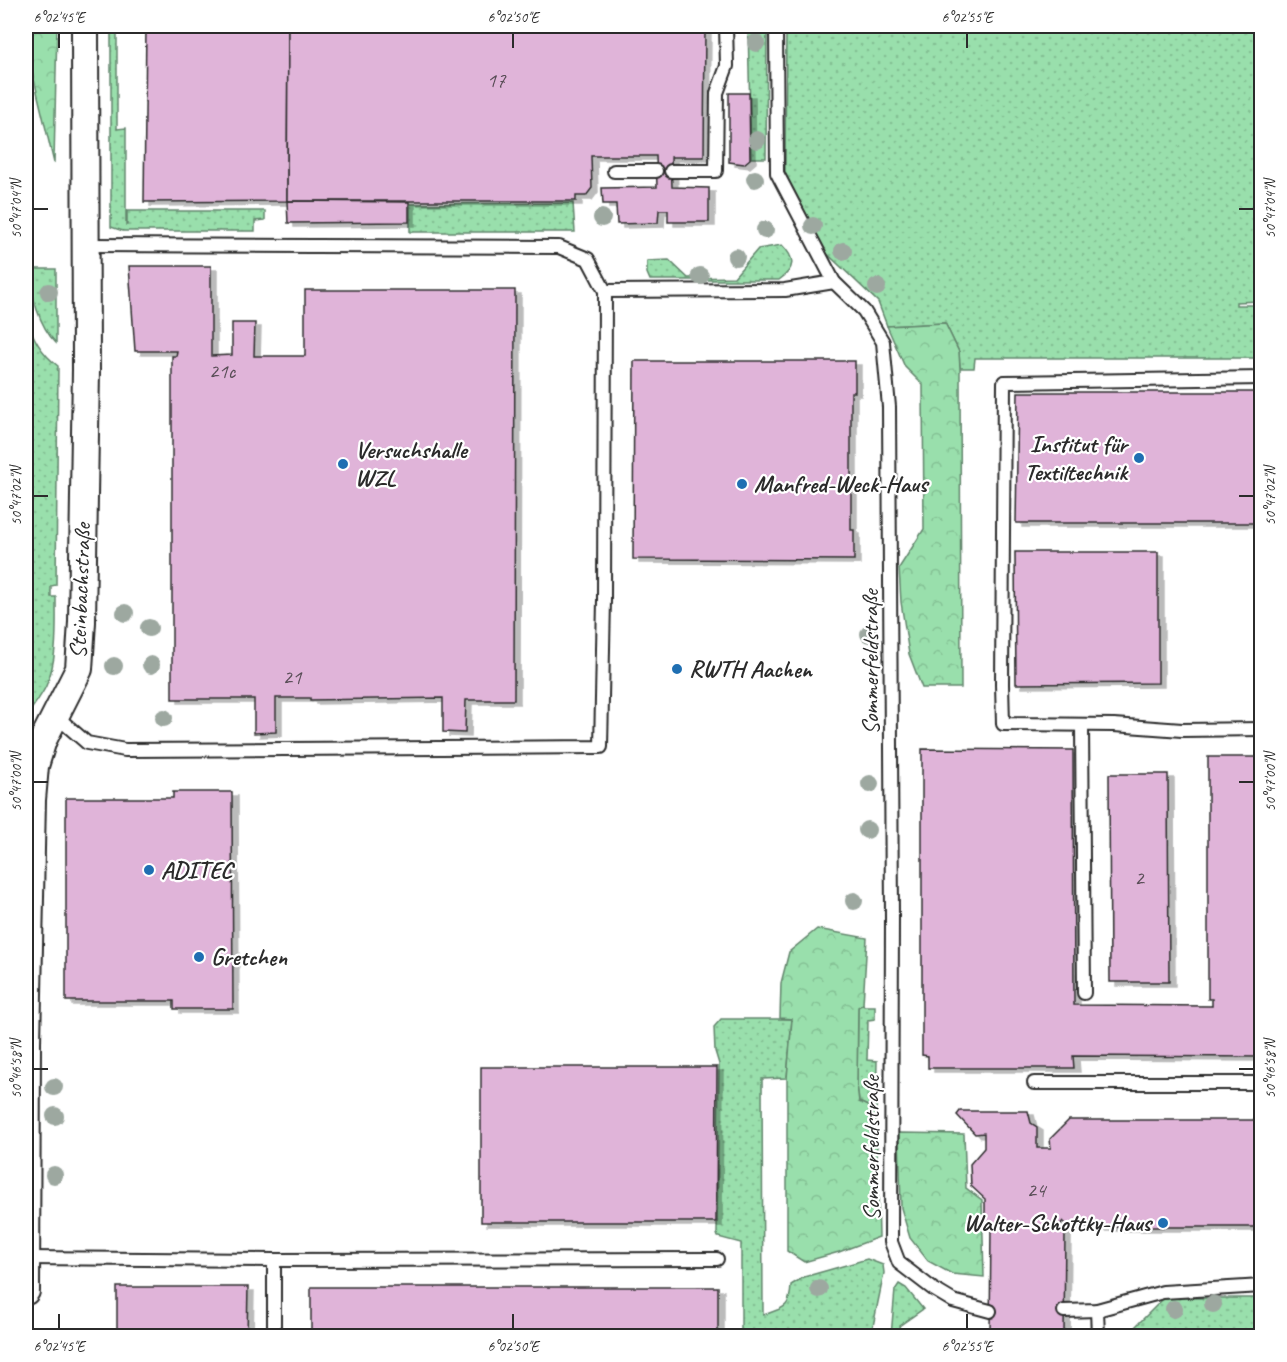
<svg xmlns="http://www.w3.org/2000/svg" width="1287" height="1362" font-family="Caveat,sans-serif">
<defs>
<pattern id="grass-dots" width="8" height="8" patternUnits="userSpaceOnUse" patternTransform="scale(1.5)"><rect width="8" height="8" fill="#99dfac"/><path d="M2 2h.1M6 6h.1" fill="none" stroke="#84c094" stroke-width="1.8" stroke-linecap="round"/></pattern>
<pattern id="forest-crowns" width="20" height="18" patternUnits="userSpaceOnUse" patternTransform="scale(1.5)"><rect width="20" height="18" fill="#99dfac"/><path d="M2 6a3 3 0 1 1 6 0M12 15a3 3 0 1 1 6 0" fill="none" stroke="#84c094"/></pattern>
<filter id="shadow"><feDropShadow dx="6" dy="4" stdDeviation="0" flood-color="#0004"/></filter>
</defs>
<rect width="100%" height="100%" fill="#fff"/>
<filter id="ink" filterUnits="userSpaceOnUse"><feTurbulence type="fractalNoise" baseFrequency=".0167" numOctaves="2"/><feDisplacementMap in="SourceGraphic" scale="12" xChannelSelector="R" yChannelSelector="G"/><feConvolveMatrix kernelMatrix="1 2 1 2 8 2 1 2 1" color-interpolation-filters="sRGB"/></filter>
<g filter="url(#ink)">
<g fill="url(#grass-dots)" stroke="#62856c" stroke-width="1.5">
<path d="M111,26H117V129L126,128V225H127V211H265V220L255,221V231H123L111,227Z"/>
<path d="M748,26H767L766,158H751Z"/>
<path d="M786,26H1261L1262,240L1257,241V244H1261V301L1236,302V305H1261V358H975L974,368H960L959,352L945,323L887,326L878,302L819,246L785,177Z"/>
<path d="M573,203L575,232H410V204Z"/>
<path d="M782,245C796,259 795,269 779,280H650L647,273V261L669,260L688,278L734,277L758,249Z"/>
<path d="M27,269H56V343C38,325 32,294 27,269Z"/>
<path d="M26,318C33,338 41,353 58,366L56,585L51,586V597H56C56,626 58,659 46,686C41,697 32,707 26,718Z"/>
<path d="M863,1004L864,1006H875V1019L868,1020L867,1060L877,1061L876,1110L859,1102L857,1085L858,1006Z"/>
<path d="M721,1019H792L787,1078L762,1079L763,1315C784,1308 790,1309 791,1285L804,1277L867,1259L883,1265L884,1273L871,1336H741V1243L718,1237L717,1234L719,1064L715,1051L714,1027Z"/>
<path d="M899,1284L906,1288L923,1309L899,1326L902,1336H891L895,1290Z"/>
<path d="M1164,1298H1261V1336H1126Z"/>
</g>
<g fill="url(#forest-crowns)" stroke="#62856c" stroke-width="1.5">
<path d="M26,26H57L54,163L26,46Z"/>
<path d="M945,323L959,352L960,368L961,688H922L909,654L901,602L899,568L924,529L923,385L905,367L887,326Z"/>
<path d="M817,929L867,938L863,1004L858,1007L857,1085L859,1102L876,1110L879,1237L839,1252L804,1262L787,1251V1078L792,1019L780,1018L781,983L789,952Z"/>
<path d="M899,1133L964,1134L966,1188L982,1200L984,1277L952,1274L928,1261L910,1238L901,1208Z"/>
</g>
<g fill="#e0b4d9" stroke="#2b2b2b" stroke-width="1.5" filter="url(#shadow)">
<path d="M146,26H288L287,201L144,202Z"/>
<path d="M288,26H705L704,157H671L672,187L709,188V222H668V210H659L658,223L617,224L616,204H603L602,188L657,187L656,156H591L592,188L586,196H576V201H287Z"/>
<path d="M729,93H749L750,159L744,164L729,162Z"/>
<path d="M287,201L409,202V222L288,223Z"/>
<path d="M129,266H211V356L232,355V323H255L254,356H305V290H515L514,700H466L465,733L443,732V698L310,700V698H276V732L254,733V699H172V356H176L177,351H135Z"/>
<path d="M634,361H855V392H851V530H854V560L633,559Z"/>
<path d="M1018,392H1262V523H1016Z"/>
<path d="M1015,552H1158V683L1016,684Z"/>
<path d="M922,749L1073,750L1074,1005L1212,1006V999H1208V757H1262V1057L1073,1056L1074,1068H928V1056L922,1055Z"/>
<path d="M1109,774H1168L1169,982H1110Z"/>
<path d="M173,792H232L233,1009H174V1001H66V798H173Z"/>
<path d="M481,1067H717L716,1222H481Z"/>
<path d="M960,1111H1028L1031,1123L1037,1127V1148H1051L1050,1139L1069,1120H1262V1227H1069L1063,1221L1059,1226L1065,1233L1064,1336H990L991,1226L985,1221V1199L971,1186L970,1164L984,1148V1133L975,1134L957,1115Z"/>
<path d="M117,1287H248L247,1336H117Z"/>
<rect x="311" y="1287" width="407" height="49"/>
</g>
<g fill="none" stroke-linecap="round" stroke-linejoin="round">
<defs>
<g id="service">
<path d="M776,26L777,173L834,282L864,311L883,342L889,407L892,916L891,1242L899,1263L933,1289L953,1301L990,1311"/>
<path d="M614,171H656"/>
<path d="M671,171H716L717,93L727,66L726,26"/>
<path d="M605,291L785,290L834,282"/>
<path d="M1262,378L1004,382L1002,684L1003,724L1114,725L1182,730L1262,729"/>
<path d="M55,715L87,743L125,750L601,747L604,600L605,291L588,259L559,247L86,245"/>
<path d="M1082,725L1084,993"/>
<path d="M1034,1083H1262"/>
<path d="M26,1258L274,1260L717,1259"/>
<path d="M1097,1310L1098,1336"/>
<path d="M1064,1311L1097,1310L1163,1292L1262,1286"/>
<path d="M274,1336V1260"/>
</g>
<path id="minor" d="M26,1291L27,1043L32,800L35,766L43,740L79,669L82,622L86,370L85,26"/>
</defs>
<use href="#service" stroke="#2b2b2b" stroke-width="16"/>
<use href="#minor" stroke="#2b2b2b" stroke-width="30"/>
<use href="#service" stroke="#fff" stroke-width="12"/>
<use href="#minor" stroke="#fff" stroke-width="26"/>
</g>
<g fill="#9da8a0">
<circle cx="756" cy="43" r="9"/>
<circle cx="757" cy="140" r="9"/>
<circle cx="755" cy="179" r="9"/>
<circle cx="602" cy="218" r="9"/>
<circle cx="813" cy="226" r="9"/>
<circle cx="765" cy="230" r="9"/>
<circle cx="843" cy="251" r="9"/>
<circle cx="736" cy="257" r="9"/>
<circle cx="700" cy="276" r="9"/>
<circle cx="877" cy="287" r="9"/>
<circle cx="49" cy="292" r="9"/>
<circle cx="125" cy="613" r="9"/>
<circle cx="149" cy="628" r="9"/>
<circle cx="869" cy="634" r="9"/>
<circle cx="151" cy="665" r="9"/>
<circle cx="114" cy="666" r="9"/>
<circle cx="164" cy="718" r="9"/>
<circle cx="870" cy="784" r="9"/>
<circle cx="867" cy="830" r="9"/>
<circle cx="854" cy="901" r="9"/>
<circle cx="54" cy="1087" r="9"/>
<circle cx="55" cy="1116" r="9"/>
<circle cx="54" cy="1175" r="9"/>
<circle cx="819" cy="1289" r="9"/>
<circle cx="1213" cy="1304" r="9"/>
<circle cx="1174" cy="1309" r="9"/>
</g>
</g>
<path fill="none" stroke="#2b2b2b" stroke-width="2" d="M59,33V48M513,33V48M967,33V48M33,209H48M1239,209H1254M33,496H48M1239,496H1254M33,782H48M1239,782H1254M33,1069H48M1239,1069H1254M59,1314V1329M513,1314V1329M967,1314V1329"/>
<g fill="#1f6fb2" stroke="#fff" stroke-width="2">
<circle cx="1139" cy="458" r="6"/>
<circle cx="343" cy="464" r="6"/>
<circle cx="742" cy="484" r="6"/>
<circle cx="677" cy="669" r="6"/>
<circle cx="149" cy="870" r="6"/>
<circle cx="199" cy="957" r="6"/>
<circle cx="1163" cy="1223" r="6"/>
</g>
<g text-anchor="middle" stroke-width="4.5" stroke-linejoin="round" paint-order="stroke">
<g font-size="21" fill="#584d56">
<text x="496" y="87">17</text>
<text x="222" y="378">21c</text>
<text x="292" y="684">21</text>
<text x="1139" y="885">2</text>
<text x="1036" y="1197">24</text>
</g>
<g font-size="24" font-weight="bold" fill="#2b2b2b" stroke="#fff" text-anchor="start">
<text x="1127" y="452" text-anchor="end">Institut für<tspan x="1127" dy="28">Textiltechnik</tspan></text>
<text x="355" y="458">Versuchshalle<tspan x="355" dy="28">WZL</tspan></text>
<text x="754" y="492">Manfred-Weck-Haus</text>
<text x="689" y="677">RWTH Aachen</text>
<text x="161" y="878">ADITEC</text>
<text x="211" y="965">Gretchen</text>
<text x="1151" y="1231" text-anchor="end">Walter-Schottky-Haus</text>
</g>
<g font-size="24" fill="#2b2b2b" stroke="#fff">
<text transform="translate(80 591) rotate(-88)" y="8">Steinbachstraße</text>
<text transform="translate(870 662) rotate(-90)" y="8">Sommerfeldstraße</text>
<text transform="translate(871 1148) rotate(-90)" y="8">Sommerfeldstraße</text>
</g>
</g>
<rect width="1287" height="1362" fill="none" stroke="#fff" stroke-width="66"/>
<rect x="33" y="33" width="1221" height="1296" fill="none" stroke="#2b2b2b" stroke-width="2"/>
<g font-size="15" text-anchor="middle" fill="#2b2b2b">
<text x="59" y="22">6°02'45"E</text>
<text x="513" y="22">6°02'50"E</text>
<text x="967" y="22">6°02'55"E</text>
<text transform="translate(16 209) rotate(-90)" y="5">50°47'04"N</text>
<text transform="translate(1270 209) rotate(-90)" y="5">50°47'04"N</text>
<text transform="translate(16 496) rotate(-90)" y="5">50°47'02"N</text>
<text transform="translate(1270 496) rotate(-90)" y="5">50°47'02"N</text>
<text transform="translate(16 782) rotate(-90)" y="5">50°47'00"N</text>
<text transform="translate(1270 782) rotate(-90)" y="5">50°47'00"N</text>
<text transform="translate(16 1069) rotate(-90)" y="5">50°46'58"N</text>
<text transform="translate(1270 1069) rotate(-90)" y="5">50°46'58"N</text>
<text x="59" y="1351">6°02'45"E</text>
<text x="513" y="1351">6°02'50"E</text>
<text x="967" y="1351">6°02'55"E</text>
</g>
</svg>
